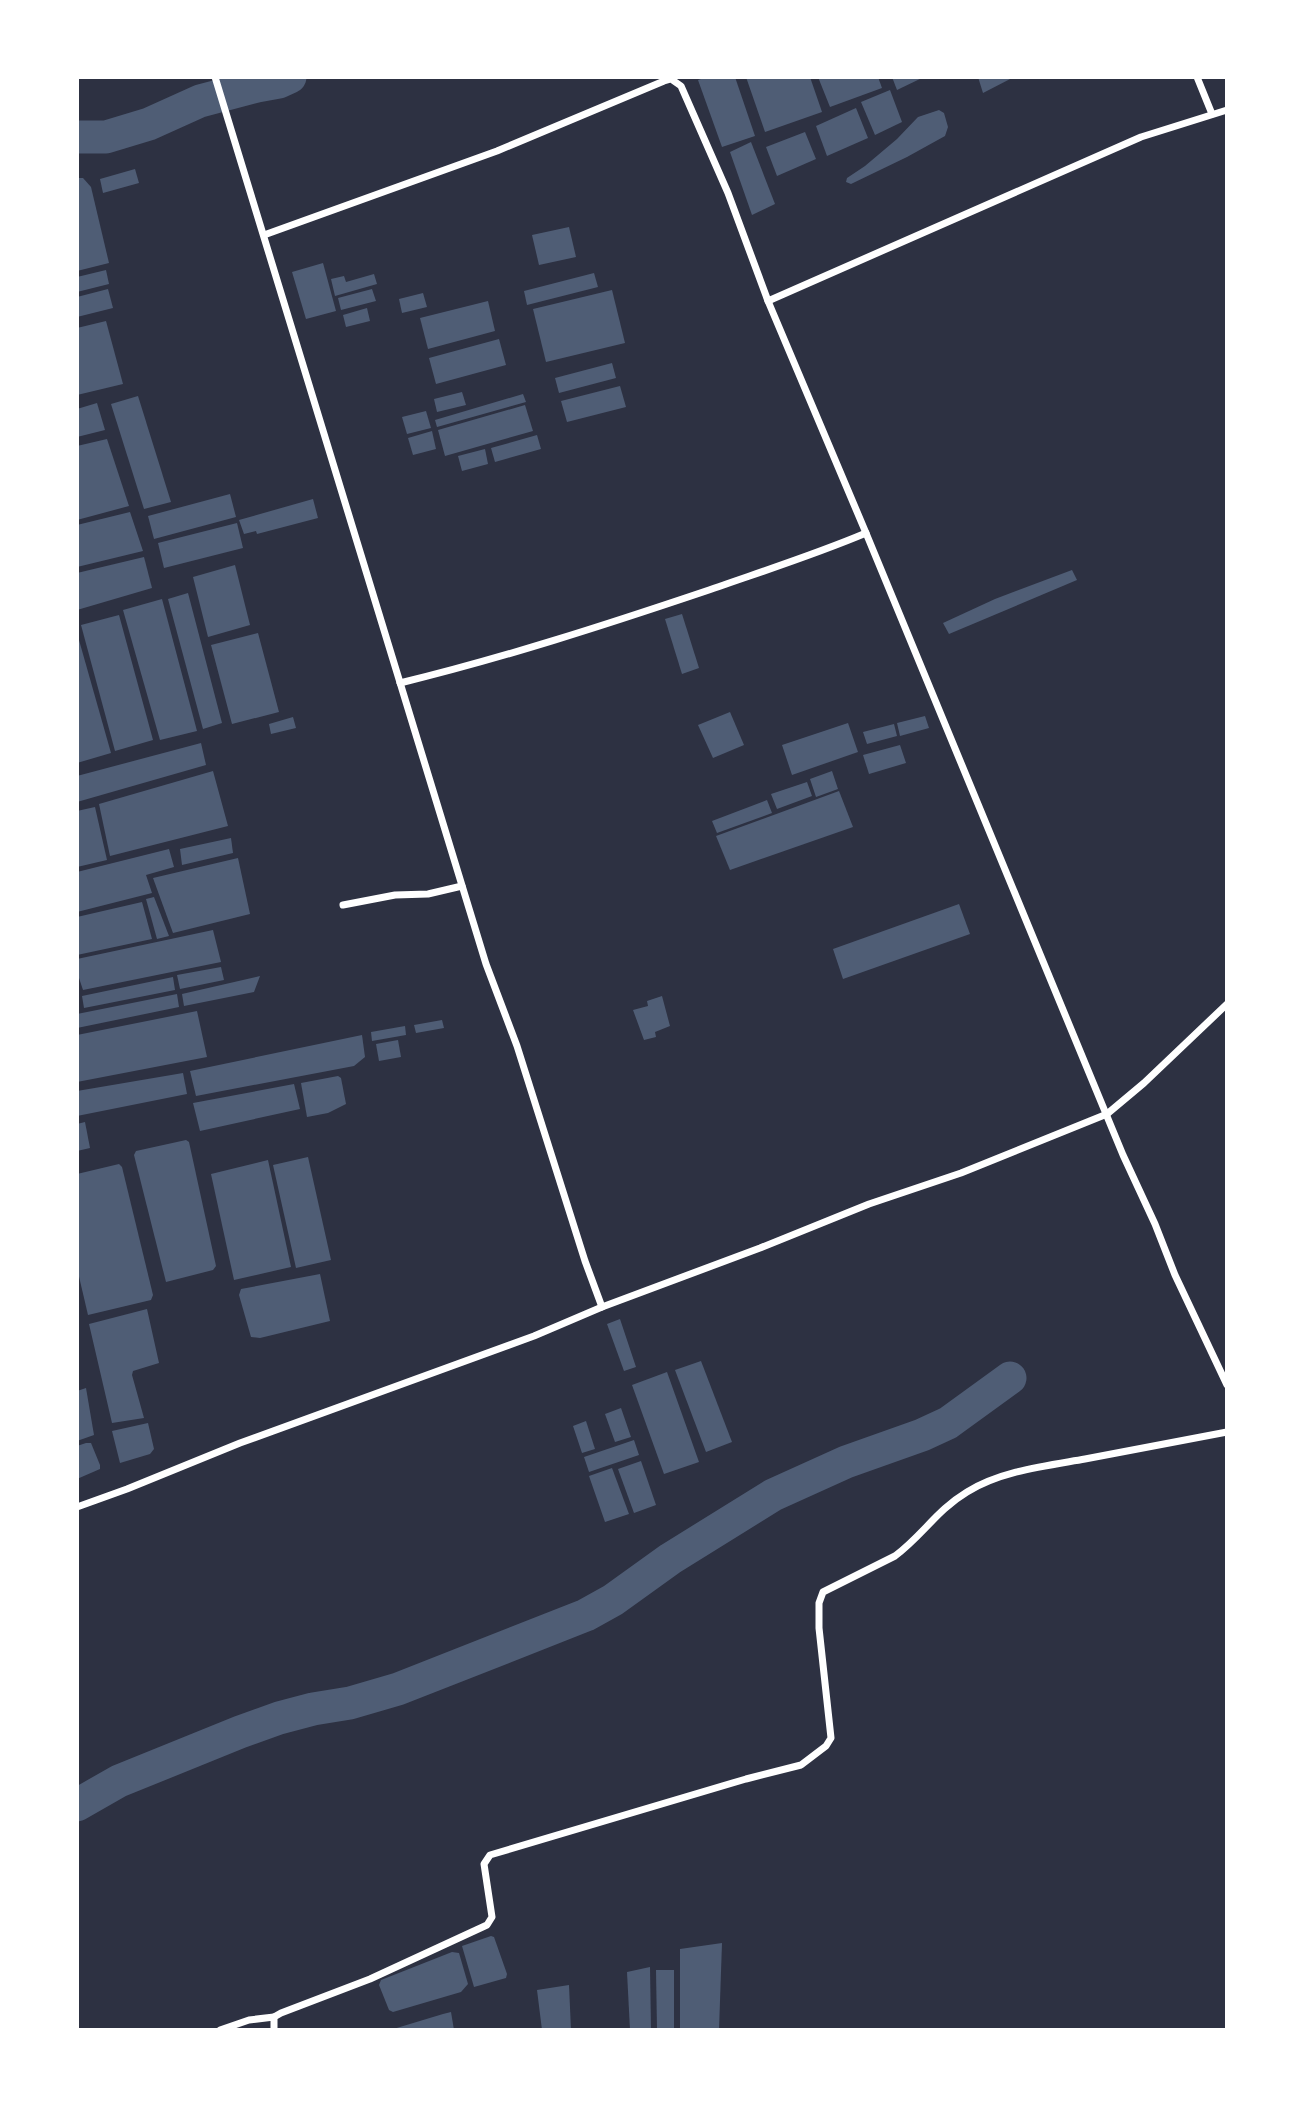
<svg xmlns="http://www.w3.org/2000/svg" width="1304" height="2107" font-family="Lato,sans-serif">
<rect width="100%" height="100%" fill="#2d3142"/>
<g fill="#4f5d75">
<path d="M707,77H735L755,136L722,147L698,80Z"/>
<path d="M746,77H810L822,112L765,132Z"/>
<path d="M818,77H878L882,88L830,107Z"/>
<path d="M892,77H924L897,90Z"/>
<path d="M978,77H1014L983,93Z"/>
<path d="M890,90L902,122L875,135L861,102Z"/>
<path d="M856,108L868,138L827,156L816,126Z"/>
<path d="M939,110L944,113L948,127L945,136L907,157L851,184L846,182L847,178L865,166L897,139L918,117Z"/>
<path d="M805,132L816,159L777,176L766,147Z"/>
<path d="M751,142L775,204L752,215L730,152Z"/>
<path d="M135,169L139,183L103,193L100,179Z"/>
<path d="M77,178H83L91,187L109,263L77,271Z"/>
<path d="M569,227L576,257L539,265L532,235Z"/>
<path d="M323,263L336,311L306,319L292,272Z"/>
<path d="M106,270L109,284L77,292V277Z"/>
<path d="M594,273L598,287L527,305L524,291Z"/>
<path d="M374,274L377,284L335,296L331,279L344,276L346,282Z"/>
<path d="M108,289L113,308L77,317V297Z"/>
<path d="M372,289L376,301L341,310L338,298Z"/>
<path d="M612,290L625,343L546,362L533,309Z"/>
<path d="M423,293L427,307L402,313L399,299Z"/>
<path d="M488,301L495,331L428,349L420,318Z"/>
<path d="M367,308L370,321L346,327L343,315Z"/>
<path d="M106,321L123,384L77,395V328Z"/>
<path d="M499,339L506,365L436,384L429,358Z"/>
<path d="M612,363L616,378L559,393L555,378Z"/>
<path d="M620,386L626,407L567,422L561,401Z"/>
<path d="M462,392L466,405L437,412L434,399Z"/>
<path d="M523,394L526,402L437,427L435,420Z"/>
<path d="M138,396L171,502L144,509L111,404Z"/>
<path d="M97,403L105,430L77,437V409Z"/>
<path d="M525,405L533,431L445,456L438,430Z"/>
<path d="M426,411L431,428L407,434L402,417Z"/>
<path d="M432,431L436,449L413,455L408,438Z"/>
<path d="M537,435L541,449L495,462L491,448Z"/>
<path d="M107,439L129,506L77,520V446Z"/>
<path d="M485,449L488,464L462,471L458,456Z"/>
<path d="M230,494L236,517L154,539L148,516Z"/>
<path d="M313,499L318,518L257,534L256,531L244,534L239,520Z"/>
<path d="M130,512L143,551L77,567V525Z"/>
<path d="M237,523L243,548L164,568L158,543Z"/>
<path d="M144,557L152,588L77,610V573Z"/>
<path d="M235,565L250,625L208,637L193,577Z"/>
<path d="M1072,570L1077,580L949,634L943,623L995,599Z"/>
<path d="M188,593L222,723L203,729L168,599Z"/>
<path d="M162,599L197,731L160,740L123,610Z"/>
<path d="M682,614L699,668L682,674L665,619Z"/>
<path d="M119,615L153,740L115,751L81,625Z"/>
<path d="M77,633L111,753L77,763Z"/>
<path d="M258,633L279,712L232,724L211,645Z"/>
<path d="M730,712L744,745L713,758L698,725Z"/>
<path d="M925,716L929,728L900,736L897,723Z"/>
<path d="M293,717L296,728L271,734L269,724Z"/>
<path d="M848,723L858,752L792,775L782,745Z"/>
<path d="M894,724L897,736L867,744L863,732Z"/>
<path d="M201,743L206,765L77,802V776Z"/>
<path d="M900,745L906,763L869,774L863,755Z"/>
<path d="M213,771L228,826L110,856L99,804Z"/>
<path d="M832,771L838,789L816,797L810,779Z"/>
<path d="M807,782L812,796L777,809L771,794Z"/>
<path d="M839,791L853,827L730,870L716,836Z"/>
<path d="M767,800L772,813L717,833L712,821Z"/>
<path d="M95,807L107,860L77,867V811Z"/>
<path d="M231,838L233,853L182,865L180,849Z"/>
<path d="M169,849L174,867L146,875L152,893L77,912V872Z"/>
<path d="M238,858L250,914L173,933L153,878Z"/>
<path d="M154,897L169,936L157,939L146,899Z"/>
<path d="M142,902L152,939L77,955V917Z"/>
<path d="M959,904L970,934L843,979L833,949Z"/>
<path d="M213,930L221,962L83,990L77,972V959Z"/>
<path d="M221,967L224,980L180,989L177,975Z"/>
<path d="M260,976L254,992L184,1006L182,994Z"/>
<path d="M173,977L175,990L84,1008L82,996Z"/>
<path d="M177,994L179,1007L77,1028V1014Z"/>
<path d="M662,996L670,1026L655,1032L656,1037L644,1040L633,1010L648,1006L647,1001Z"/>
<path d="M197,1011L207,1057L77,1082V1035Z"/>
<path d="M442,1020L444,1028L416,1033L414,1025Z"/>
<path d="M405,1026L406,1035L372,1041L371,1032Z"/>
<path d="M362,1035L365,1057L354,1066L196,1096L190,1071Z"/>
<path d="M398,1040L401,1057L379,1061L376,1044Z"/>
<path d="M183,1073L187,1094L77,1116V1091Z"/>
<path d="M338,1076L341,1078L346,1104L328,1113L307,1117L301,1083Z"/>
<path d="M294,1084L300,1109L200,1131L193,1103Z"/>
<path d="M85,1122L90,1148L77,1151V1124Z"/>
<path d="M186,1140L189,1142L216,1266L213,1270L166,1282L134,1155L136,1151Z"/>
<path d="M308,1157L331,1260L296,1268L273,1165Z"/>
<path d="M268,1160L291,1267L234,1280L211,1174Z"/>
<path d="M119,1164L122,1167L153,1295L151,1300L88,1315L77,1268V1174Z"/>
<path d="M320,1274L330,1321L260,1338L251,1337L239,1295L241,1289Z"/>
<path d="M147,1309L159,1363L133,1371L132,1375L144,1418L112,1423L89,1324Z"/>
<path d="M620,1319L636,1367L624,1371L607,1324Z"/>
<path d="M701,1361L732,1442L706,1452L675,1370Z"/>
<path d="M667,1372L699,1462L664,1474L632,1385Z"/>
<path d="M86,1388L94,1435L77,1441V1391Z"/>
<path d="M621,1408L631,1437L615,1442L605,1414Z"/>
<path d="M586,1421L595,1449L582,1453L573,1426Z"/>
<path d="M148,1423L154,1449L150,1454L120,1463L112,1431Z"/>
<path d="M634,1440L639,1455L589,1472L584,1457Z"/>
<path d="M86,1443H91L100,1465V1469L77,1479V1446Z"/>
<path d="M641,1461L656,1505L634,1513L618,1469Z"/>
<path d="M612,1468L629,1514L605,1522L589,1476Z"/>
<path d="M491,1936L494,1937L507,1974L506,1978L474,1987L462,1946Z"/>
<path d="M722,1943L719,2030H680V1949Z"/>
<path d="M452,1952L459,1953L468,1984L461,1992L393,2012L389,2010L379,1985L381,1980Z"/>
<path d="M650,1967L651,2030H630L627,1972Z"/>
<path d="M656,1970H674V2030H657Z"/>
<path d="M569,1985L571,2030H542L537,1990Z"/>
<path d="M451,2012L454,2030H390L443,2014Z"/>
</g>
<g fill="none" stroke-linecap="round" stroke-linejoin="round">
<g stroke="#4f5d75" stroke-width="33">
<path d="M77,137H106L149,124L200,101L257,86L279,82L290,77"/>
<path d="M77,1805L119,1781L240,1732L279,1718L313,1709L350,1703L398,1689L586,1615L613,1600L670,1559L773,1495L846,1462L922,1435L948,1423L1010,1378"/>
</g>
<g stroke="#fff" stroke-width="7">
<path d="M215,77L486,964L517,1046L585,1261L602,1307"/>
<path d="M1197,77L1212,114"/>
<path d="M264,235L497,151L664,81L671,79L681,86L728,193L768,301L866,533L1123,1155L1155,1224L1175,1275L1227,1385"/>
<path d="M768,301L1141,137L1227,110"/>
<path d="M400,683C503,658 605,625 706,591C760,572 814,555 866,533"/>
<path d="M343,905L395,895L428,894L462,886"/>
<path d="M77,1507L127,1489L240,1443L534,1336L602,1307L760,1248L869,1204L961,1173L1107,1114L1144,1083L1227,1004"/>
<path d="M220,2030L249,2020L274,2017"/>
<path d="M274,2030V2017L281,2013L370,1979L487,1925L492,1917L484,1864L490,1855L746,1779L801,1765L826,1746L831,1738L819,1628V1603L823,1592L895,1556C922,1536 937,1510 967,1492C1001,1471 1045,1466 1085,1459C1132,1450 1180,1441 1227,1432"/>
</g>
</g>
<rect width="1304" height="2107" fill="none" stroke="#ffffff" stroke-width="158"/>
</svg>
